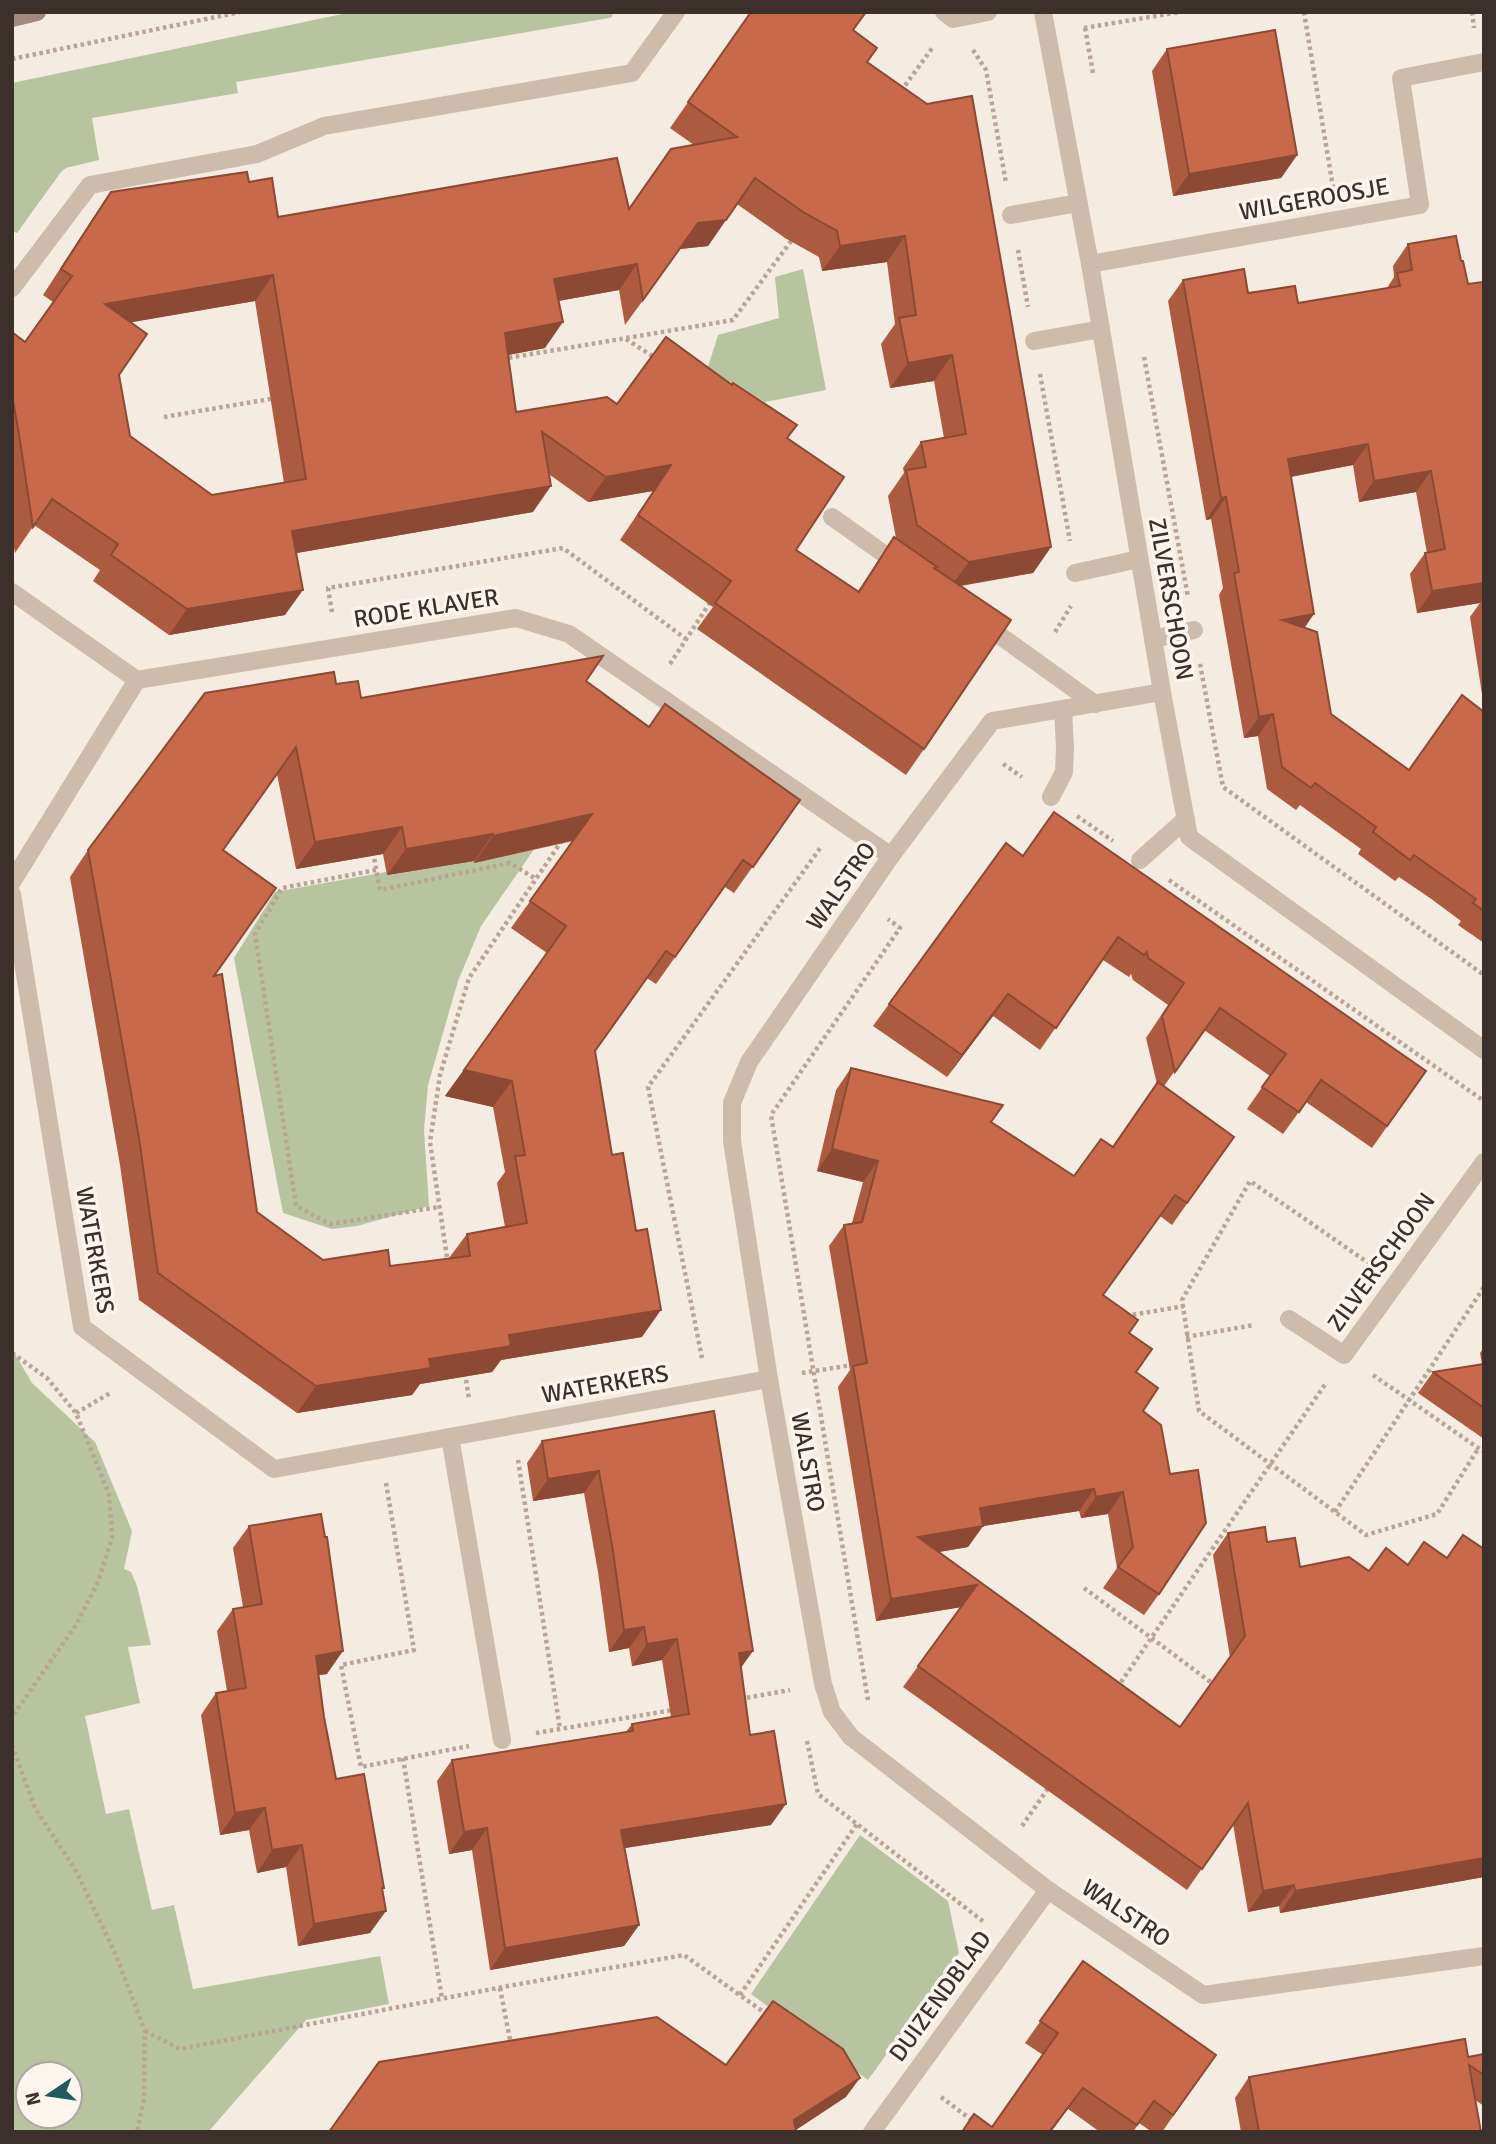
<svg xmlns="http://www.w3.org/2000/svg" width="1496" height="2144" font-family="Signika,sans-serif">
<rect width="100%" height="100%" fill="#f4ebe1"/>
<g fill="#b8c4a0" fill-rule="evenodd">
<path d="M352,12H613L612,17L609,18L236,82L238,93L92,118L99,160L66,168L61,172L17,233L12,231V83Z"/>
<path d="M803,269L826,390L765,402L706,373L718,335L779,318L775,277Z"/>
<path d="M537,845L481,926L458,981L428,1085L424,1130L429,1206L357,1226L332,1229L283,1213L234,958L275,892Z"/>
<path d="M12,1349L32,1383L95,1442L132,1531L124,1569L131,1572L137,1586L151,1645L128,1647L140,1703L85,1716L106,1814L129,1809L152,1910L174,1905L193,1989L380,1956L389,2004L306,2020L208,2132H12ZM28,2074H70V2116H28Z"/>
<path d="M860,1835L948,1901L959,1953L868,2080L751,1994Z"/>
</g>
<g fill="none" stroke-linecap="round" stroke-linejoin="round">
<g stroke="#b9a596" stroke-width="4.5" stroke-dasharray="3.5 3.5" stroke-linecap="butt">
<path d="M1304,12L1333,187"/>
<path d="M1472,12L1474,28"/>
<path d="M1084,28L1180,12"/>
<path d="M1085,28L1093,73"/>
<path d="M973,50L986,70L1006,183"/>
<path d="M12,59L240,12"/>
<path d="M901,91L933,47"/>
<path d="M1018,250L1028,307"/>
<path d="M626,339L657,359"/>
<path d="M1144,357L1188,597"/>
<path d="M502,359L733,320L794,237"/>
<path d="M1040,374L1070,541"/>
<path d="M164,417L276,398"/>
<path d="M332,612L328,588L563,548L686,639"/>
<path d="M1055,632L1071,606"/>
<path d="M670,664L711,601"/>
<path d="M1200,664L1223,787L1484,975"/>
<path d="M1003,764L1022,777"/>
<path d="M1077,816L1113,841"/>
<path d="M373,852L380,890L510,863L536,879"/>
<path d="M376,870L282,888L255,934L296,1206L330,1224L439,1207"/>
<path d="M1169,880L1484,1101"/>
<path d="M448,1264L430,1142L440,1075L469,978L563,839"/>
<path d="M1370,1264L1250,1181L1182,1300L1199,1411L1366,1535L1437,1514L1478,1449"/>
<path d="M1126,1316L1184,1306"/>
<path d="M1186,1337L1254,1325"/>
<path d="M12,1353L47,1378L76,1413L109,1494L112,1538L98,1582L76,1625L12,1717"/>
<path d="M702,1358L648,1087L821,847"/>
<path d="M465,1373L469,1399"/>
<path d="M802,1373L852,1365"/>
<path d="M1373,1375L1484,1452"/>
<path d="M76,1413L112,1392"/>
<path d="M518,1460L560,1729"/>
<path d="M386,1483L414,1650L341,1665L361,1767L469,1746"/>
<path d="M1335,1512L1484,1287"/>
<path d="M1084,1588L1216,1686"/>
<path d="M1117,1688L1326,1383"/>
<path d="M740,1699L790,1690"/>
<path d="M868,1700L771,1115L900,928L888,919"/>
<path d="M536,1733L673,1710"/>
<path d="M807,1741L818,1794L984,1922"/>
<path d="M12,1745L35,1808L76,1871L115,1953L145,2031L144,2099L137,2132"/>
<path d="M403,1758L442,1999"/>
<path d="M1022,1826L1049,1787"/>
<path d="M500,1988L511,2045"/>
<path d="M740,1995L857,1824"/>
<path d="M145,2031L180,2049L508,1986L684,1955L769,2016"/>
<path d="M941,2097L973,2121"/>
</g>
<g stroke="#cdbbac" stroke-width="18">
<path d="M1011,215L1078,203"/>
<path d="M1034,341L1101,329"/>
<path d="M832,517L901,566"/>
<path d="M1075,573L1139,559"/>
<path d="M981,622L1095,704"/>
<path d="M1153,639L1194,630"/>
<path d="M1051,797L1064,772L1065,748L1063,709"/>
<path d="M1140,860L1186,819"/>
</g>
<g stroke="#cdbbac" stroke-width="18">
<path d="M944,12L953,19L988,12"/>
<path d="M1043,12L1090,264L1162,692L1189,837L1484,1050"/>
<path d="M1090,264L1420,205L1401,78L1484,62"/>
<path d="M12,288L90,185L257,154L324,126L632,73L676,12"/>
<path d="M12,592L137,680L516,618L569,634L891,856"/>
<path d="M1162,692L992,721L891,856L749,1062L732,1103V1141L769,1379L823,1684L832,1712L851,1737L1048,1890L1203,1995L1484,1956"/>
<path d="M12,882L137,680"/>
<path d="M12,894L82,1327L274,1469L769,1379"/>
<path d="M1289,1319L1344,1355L1484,1162"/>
<path d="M450,1437L502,1740"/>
<path d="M872,2132L1048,1890"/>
</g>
<path stroke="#a18a7d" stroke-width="18" d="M12,18L37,12"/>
</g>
<g fill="#ac5a40" fill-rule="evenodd">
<path d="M751,12L853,30L867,62L1051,547L1033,573L961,586L924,749L906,775L697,629L713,607L620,540L653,491L588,502L550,475L533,512L296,553L285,615L169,635L93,581L100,570L34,525L15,553L12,536V332L25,342L53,302L43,295L93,218L111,192L249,182L278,217L628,209L694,145L670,128ZM737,204L785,238L819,257L822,271L887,262L895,324L881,344L890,388L934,381L944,438L921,442L903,468L904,473L888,496L896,538L894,537L858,591L796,550L787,438L617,404L516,412L508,355L545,348L558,301L619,290L625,325L680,249L708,246ZM255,301L284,483L212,495L130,436L119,375L130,322Z"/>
<path d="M1167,49L1297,155L1281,178L1173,196L1152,71Z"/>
<path d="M1408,244L1461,261L1468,284L1484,282V707L1470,617L1480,603L1417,613L1410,574L1425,553H1427L1416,492L1359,502L1353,465L1291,477L1305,628L1331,714L1409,770L1484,712V943L1458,925L1461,921L1430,898L1399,877L1395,881L1358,854L1361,849L1300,805L1296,810L1267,789L1258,736L1244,738L1219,595L1223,588L1211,519L1206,520L1168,301L1183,280L1298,303L1387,288L1394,277L1393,266Z"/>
<path d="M586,681L649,726L800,800L734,893L725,887L656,984L647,978L595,1051L642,1337L501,1360L492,1372L420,1384L412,1395L297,1413L139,1300L120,1165L70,877L88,850L336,684L361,698ZM277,774L296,869L383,854L387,875L474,861V863L573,841L511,928L547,953L445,1096L493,1107L505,1172L497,1183L505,1227L467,1234L449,1258L390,1266L323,1260L257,1212L214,976L223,850Z"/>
<path d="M1023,856L1426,1071L1372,1148L1306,1102L1283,1134L1247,1109L1270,1076L1204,1030L1164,1086L1234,1137L1172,1225L1160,1216L1103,1295L1129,1333L1143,1411L1159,1594L1144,1615L1103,1588L1117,1568L1108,1514L1081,1518L1079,1511L983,1526L968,1547L939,1552L1180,1727L1230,1657L1213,1555L1228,1533L1267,1542L1300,1567L1369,1571L1447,1558L1484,1549V1877L1280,1913L1279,1906L1248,1912L1233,1824L1187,1890L903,1687L961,1607L876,1621L838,1387L850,1370L829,1246L844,1225L852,1223L863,1182L817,1171L836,1090L851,1068L991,1122L1074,1176L1113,1147L1157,1084L1146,1038L1168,1005L1133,980L1131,974L1129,977L1103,960L1040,1050L993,1016L947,1077L873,1026L889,1004Z"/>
<path d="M1484,1348V1439L1418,1393L1433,1372L1482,1364L1480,1353Z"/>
<path d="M714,1411L741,1668L750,1735L771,1825L625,1848L639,1925L624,1946L490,1970L472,1850L449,1854L437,1781L452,1760L626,1732L632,1724L671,1717L662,1660L632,1666L629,1648L609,1652L598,1572L584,1493L533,1501L527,1463L542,1441Z"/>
<path d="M249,1526L327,1674L318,1675L324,1717L336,1779L383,1890L370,1933L298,1946L286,1867L257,1873L249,1830L220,1835L201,1715L216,1693L227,1691L217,1631L233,1609L243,1607L233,1548Z"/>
<path d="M1083,1961L1216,2055L1162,2132H1152L1139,2123L1133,2132H1100L1068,2109L992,2127L1043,2055L1025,2043Z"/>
<path d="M1484,2054V2106L1475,2100L1481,2132H1241L1235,2098L1249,2077L1468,2057Z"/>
</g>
<g fill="#8c4a34">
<path d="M1297,155L1281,178L1173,196L1189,174Z"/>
<path d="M726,220L708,246L680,249L625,325L698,223Z"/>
<path d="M905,236L887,262L822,271L840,246Z"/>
<path d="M637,264L619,290L536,305L554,279Z"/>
<path d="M273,275L255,301L87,330L105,304Z"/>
<path d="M563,322L545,348L487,359L505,333Z"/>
<path d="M952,355L934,381L890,388L908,363Z"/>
<path d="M1368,444L1353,465L1272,480L1288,459Z"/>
<path d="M671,465L653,491L588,502L606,477Z"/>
<path d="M1431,471L1416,492L1359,502L1374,481Z"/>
<path d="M551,486L533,512L274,557L292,531Z"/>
<path d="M1226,497L1211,519L1206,520L1221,498Z"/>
<path d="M1051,547L1033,573L950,587L969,562Z"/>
<path d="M1484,583V597L1480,603L1417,613L1432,591Z"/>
<path d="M303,590L285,615L169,635L187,609Z"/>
<path d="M1314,614L1299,636L1282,620Z"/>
<path d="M1273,714L1258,736L1244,738L1259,717Z"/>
<path d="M592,814L573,840L474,863L493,836Z"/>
<path d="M402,827L383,854L296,869L315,842Z"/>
<path d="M493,834L474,861L387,875L406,849Z"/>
<path d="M1008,994L993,1016L947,1077L962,1055Z"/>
<path d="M464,1070L512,1081L493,1107L445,1096Z"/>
<path d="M832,1149L878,1161L863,1182L817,1171Z"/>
<path d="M661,1310L642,1337L501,1360L492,1372L420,1384L412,1395L297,1413L316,1386L429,1359L509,1335Z"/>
<path d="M599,1471L584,1493L533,1501L548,1479Z"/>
<path d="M1094,1489L1079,1511L983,1526L968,1547L903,1558L918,1537L980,1508Z"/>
<path d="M1123,1492L1108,1514L1081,1518L1096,1497Z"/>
<path d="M977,1585L962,1607L876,1621L891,1599Z"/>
<path d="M644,1627L629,1648L609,1652L624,1630Z"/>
<path d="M677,1639L662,1660L632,1666L647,1644Z"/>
<path d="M343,1651L327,1674L300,1678L316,1656Z"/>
<path d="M753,1651L738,1672L739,1653Z"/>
<path d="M786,1804L771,1825L606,1851L621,1830Z"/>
<path d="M265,1808L249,1830L220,1835L235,1813Z"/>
<path d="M487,1828L472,1850L449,1854L464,1832Z"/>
<path d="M302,1845L286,1867L257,1873L272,1850Z"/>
<path d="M1484,1858V1877L1280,1913L1295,1891Z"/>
<path d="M1294,1885L1279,1906L1248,1912L1263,1891Z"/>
<path d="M386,1911L370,1933L298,1946L314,1924Z"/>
<path d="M639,1925L624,1946L490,1970L505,1948Z"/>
<path d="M860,2078L846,2097L793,2132L794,2120Z"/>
<path d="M1083,2088L1068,2109L1051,2132H1049Z"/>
</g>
<g fill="#c8694b" stroke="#8c4a34" stroke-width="2" fill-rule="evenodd">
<path d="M751,12H866L853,30L877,48L867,62L927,104L972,96L1051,547L969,562L917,525L906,470L926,467L921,442L966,434L952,355L908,363L899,318L916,315L905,236L840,246L837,231L803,212L755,178L726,220L698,223L643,300L637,264L554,279L563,322L505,333L516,412L607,397L617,404L666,337L732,385L733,383L797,425L787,438L844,477L796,550L859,592L894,537L937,567L934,568L1011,620L924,749L715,603L731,581L638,515L671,465L606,477L542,432L551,486L292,531L303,590L187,609L111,555L118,544L52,499L33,527L19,434L12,395V332L25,342L72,276L61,269L111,192L247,172L249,182L272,178L278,217L617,158L629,209L671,149L737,137L688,102ZM273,275L306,479L212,495L130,436L119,375L147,334L105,304Z"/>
<path d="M1275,30L1297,155L1189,174L1167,49Z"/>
<path d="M1456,236L1461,261H1463L1468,284L1484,282V583L1432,591L1425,553L1445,549L1431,471L1374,481L1368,444L1288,459L1314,614L1282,620L1317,632L1331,714L1409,770L1462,695L1484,712V911L1473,903L1476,899L1414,855L1410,860L1373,832L1376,827L1315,783L1311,788L1282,767L1273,714L1259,717L1234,573L1239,572L1226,497L1221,498L1183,280L1244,269L1248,293L1295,286L1298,303L1400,286L1397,273L1412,270L1408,244Z"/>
<path d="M603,656L586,681L649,727L665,704L800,800L753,867L743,860L675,957L666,951L595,1051L612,1155L623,1153L636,1231L647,1229L661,1310L509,1335L511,1346L429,1359L431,1368L316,1386L158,1273L139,1138L88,850L205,693L334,672L336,684L358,681L361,698ZM296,747L315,842L402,827L406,849L493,834V836L592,814L530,901L566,926L464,1070L512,1081L525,1155L515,1156L527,1223L467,1234L470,1256L390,1266L388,1250L323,1260L257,1212L222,974L214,976L276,888L223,850Z"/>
<path d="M1054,812L1426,1071L1387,1126L1321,1080L1299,1112L1262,1087L1286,1054L1220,1008L1175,1072L1162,1016L1184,983L1148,958L1147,952L1144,955L1118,937L1056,1028L1008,994L962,1055L889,1004L1006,843L1023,856Z"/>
<path d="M851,1068L1003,1105L991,1122L1074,1176L1101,1139L1113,1147L1158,1082L1234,1137L1187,1203L1175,1195L1103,1295L1138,1320L1129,1333L1152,1349L1136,1372L1158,1388L1143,1411L1161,1425L1170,1474L1198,1470L1206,1523L1159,1594L1118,1567L1133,1547L1123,1492L1096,1497L1094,1489L980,1508L983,1526L918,1537L1180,1727L1245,1636L1228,1533L1265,1527L1267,1542L1295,1538L1300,1567L1349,1557L1369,1571L1386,1548L1408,1565L1424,1542L1447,1558L1463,1535L1484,1549V1858L1295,1891L1294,1885L1263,1891L1248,1803L1202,1869L918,1666L977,1585L891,1599L853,1366L867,1363L844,1225L862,1222L878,1161L832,1149Z"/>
<path d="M1484,1364V1408L1433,1372Z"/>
<path d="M714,1411L753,1651L739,1653L750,1735L774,1731L786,1804L621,1830L639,1925L505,1948L487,1828L464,1832L452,1760L633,1731L632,1724L689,1714L677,1639L647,1644L644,1627L624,1630L613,1551L599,1471L548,1479L542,1441Z"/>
<path d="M321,1514L325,1537H327L343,1651L316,1656L324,1717L336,1779L364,1774L384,1888H382L386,1911L314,1924L302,1845L272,1850L265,1808L235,1813L216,1693L246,1688L233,1609L262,1604L249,1526Z"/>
<path d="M1083,1961L1216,2055L1173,2115L1154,2101L1137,2125L1083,2088L1049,2132H962L974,2114L992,2127L1058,2033L1040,2021Z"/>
<path d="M773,2001L843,2049L860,2078L794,2120L796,2132H329L379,2062L657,2017L726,2065Z"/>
<path d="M1465,2039L1468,2057L1484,2054V2075L1469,2065L1481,2132H1259L1249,2077Z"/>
</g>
<g text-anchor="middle" stroke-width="7" stroke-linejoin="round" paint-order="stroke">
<g font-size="24" fill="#3b302b" stroke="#fbf5ee">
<text transform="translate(1314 199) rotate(-10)" y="8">WILGEROOSJE</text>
<text transform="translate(1171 599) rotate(80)" y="8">ZILVERSCHOON</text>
<text transform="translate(426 608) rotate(-9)" y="8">RODE KLAVER</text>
<text transform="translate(841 886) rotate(-55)" y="8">WALSTRO</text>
<text transform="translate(95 1250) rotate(80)" y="8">WATERKERS</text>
<text transform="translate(1381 1262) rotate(-54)" y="8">ZILVERSCHOON</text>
<text transform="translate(605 1384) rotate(-10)" y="8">WATERKERS</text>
<text transform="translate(808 1462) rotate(80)" y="8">WALSTRO</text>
<text transform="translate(1126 1913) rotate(34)" y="8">WALSTRO</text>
<text transform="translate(940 1996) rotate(-54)" y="8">DUIZENDBLAD</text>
</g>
</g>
<rect width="1496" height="2144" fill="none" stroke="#3b302b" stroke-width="28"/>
<g transform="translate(49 2095) rotate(257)"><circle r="33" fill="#fbf5ee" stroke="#aea6a0" stroke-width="2"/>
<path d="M0-5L12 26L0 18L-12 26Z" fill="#1f5a5e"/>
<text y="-10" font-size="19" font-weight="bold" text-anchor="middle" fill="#3b302b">N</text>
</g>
</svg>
